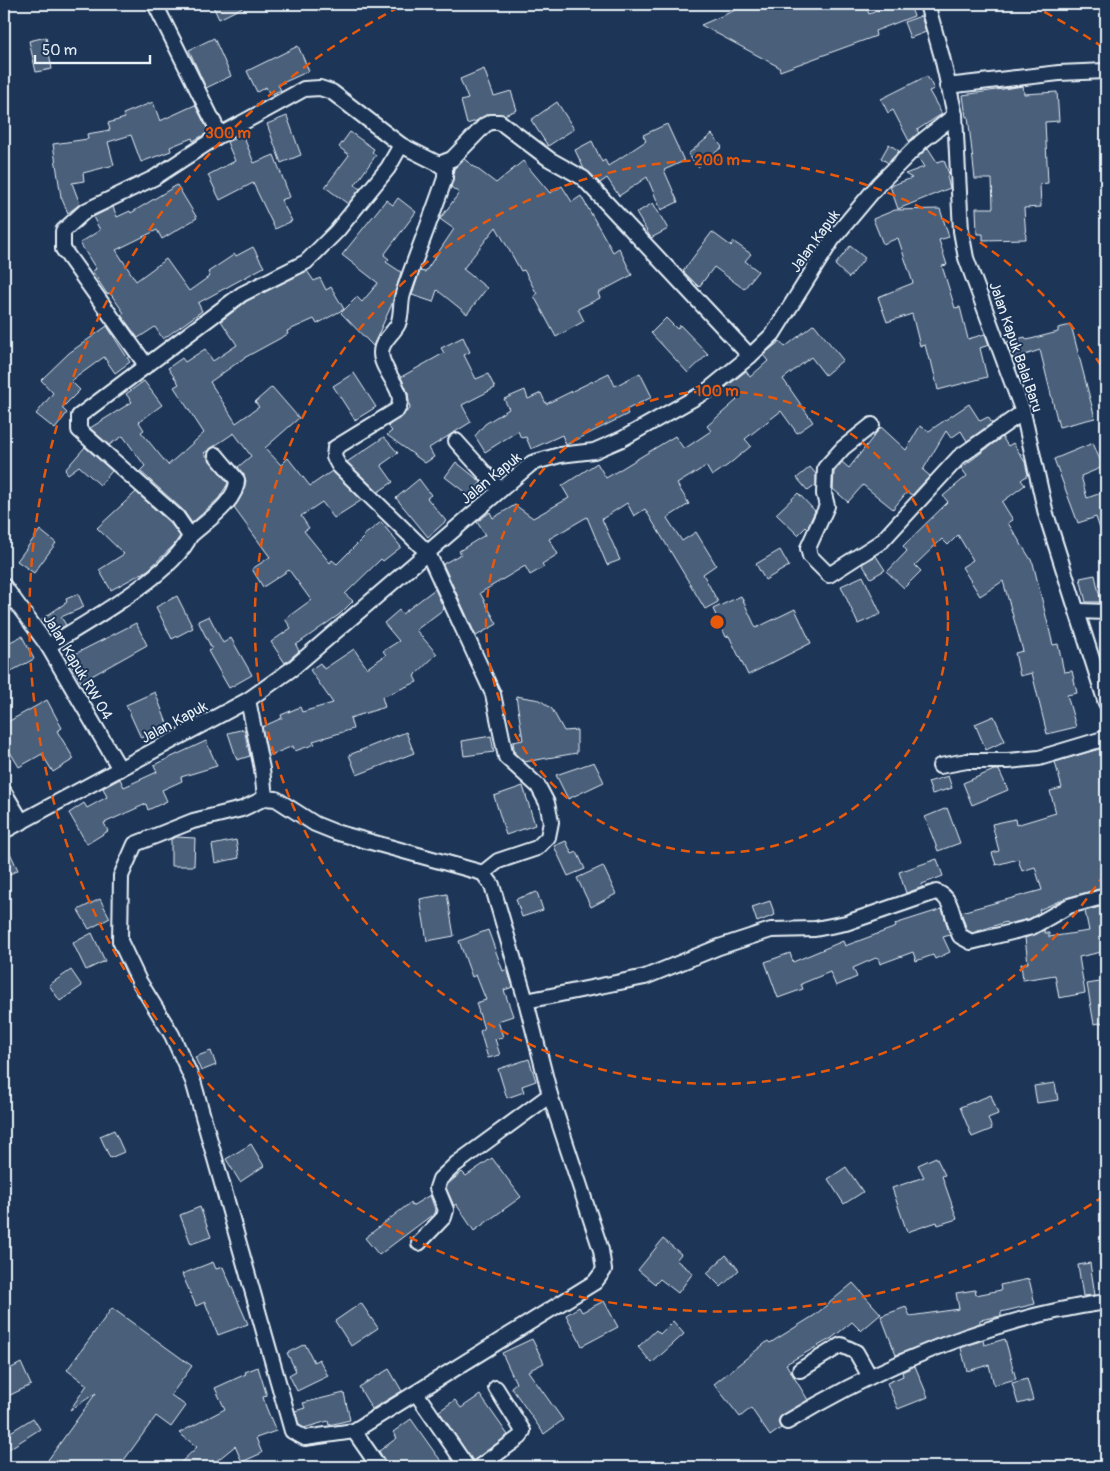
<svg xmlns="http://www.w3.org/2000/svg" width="1110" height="1471" font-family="Pangolin,sans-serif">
<rect width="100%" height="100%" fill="#1d3557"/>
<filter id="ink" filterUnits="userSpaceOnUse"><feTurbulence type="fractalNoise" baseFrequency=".02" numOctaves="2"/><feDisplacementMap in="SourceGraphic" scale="10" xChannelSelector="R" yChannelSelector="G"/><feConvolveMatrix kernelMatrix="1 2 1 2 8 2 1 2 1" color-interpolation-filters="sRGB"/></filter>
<g filter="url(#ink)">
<g fill="#495e7a" stroke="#e8f1f8">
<path d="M212,4H249L219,19Z"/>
<path d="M749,4H865L869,14L895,4H909L914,16L875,31L876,36L780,71L779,67L701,25Z"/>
<path d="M921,16L926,32L910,38L904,22Z"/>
<path d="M46,37L52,69L36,72L29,41Z"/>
<path d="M214,38L231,76L206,88L189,50Z"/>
<path d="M298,46L309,71L278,85L281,90L270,95L266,87L257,92L247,71Z"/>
<path d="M484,69L494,96L511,91L517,110L504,115L488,114L476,121L467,124L461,101L468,99L460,79Z"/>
<path d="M927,76L934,89L929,91L942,114L917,130L919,133L909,141L893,110L888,113L881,99Z"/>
<path d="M1023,86L1024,94L1057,92L1059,121L1045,122L1048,183L1040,184L1041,207L1024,208L1026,239L983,240V234H977L976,208H993L992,179H975L968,116L966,117L963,95Z"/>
<path d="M153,102L160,121L195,105L209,132L193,141L192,138L170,147L171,151L141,162L131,135L108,142L114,165L83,173L84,181L72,183L80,204L68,213L61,197L53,144L88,139L87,134L110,130L108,123L125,118L123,114Z"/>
<path d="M557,102L574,129L548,146L531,120Z"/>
<path d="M287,116L301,155L281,163L267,124Z"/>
<path d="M667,124L684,161L664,170L678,202L661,210L647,177L619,196L607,178L600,183L584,169L575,150L592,141L602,162L605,160L608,166L646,141L643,135Z"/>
<path d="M350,132L374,149L372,152L376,155L355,185L360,189L348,204L325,187L349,155L339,147Z"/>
<path d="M712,134L722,147L698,167L688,154Z"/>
<path d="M243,135L254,163L274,155L290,197L281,200L292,221L275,229L253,183L220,200L208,175L235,161L227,142Z"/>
<path d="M889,144L899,151L888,163L881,158Z"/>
<path d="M928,148L937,162L944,160L949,174L947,177L950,188L898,209L890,186L912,178L905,174L924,167L918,157Z"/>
<path d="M464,159L496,183L523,161L550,193L562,186L572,202L581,196L613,252L619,248L632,275L598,293L600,298L578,309L584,321L556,337L534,296L537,294L524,270L521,271L496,227L463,269L487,288L467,314L437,290L433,302L412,295L420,271L425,272L454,229L440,219L459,193L451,187L454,169Z"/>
<path d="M177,185L197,218L162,239L157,230L116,250L136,281L166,259L189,291L210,276L208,272L235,254L236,256L253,247L264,267L198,303L202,311L163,339L155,327L138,338L121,315L124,313L110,293L107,294L92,271L96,269L80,243L100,230L93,217L113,207L117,217L130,211L131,213Z"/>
<path d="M398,198L416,212L384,255L389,259L386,262L401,272L392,304L373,346L341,313L357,297L362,302L378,283L342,255L386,200L393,205Z"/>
<path d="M653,203L668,229L651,238L636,213Z"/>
<path d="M940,209L949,237L939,240L947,265L942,266L955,308L960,307L968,339L985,334L989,345L980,348L987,377L938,390L931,360H929L925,345L920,346L912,314L887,322L878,297L913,283L898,238L883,244L873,219L895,210Z"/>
<path d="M712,232L731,246L734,242L751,254L745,261L758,271L744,289L714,267L699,287L683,271Z"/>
<path d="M850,246L865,258L849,278L835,265Z"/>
<path d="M307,271L314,281L320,278L326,290L331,287L344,309L317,324L314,319L287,331L288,334L244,358L210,382L236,423L259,407L255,402L272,387L299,418L265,448L281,465L288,458L310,486L332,471L362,500L334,518L322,502L301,516L309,528L304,531L330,563L332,560L337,564L364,537L363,536L381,522L401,547L383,561L381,559L345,594L353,601L340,614L296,645L299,651L285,663L271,642L291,628L285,619L311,600L289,570L263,587L252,569L270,557L234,508L243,492L246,481L244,475L238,467L251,456L234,433L204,453L228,483L227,485L219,498L192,523L183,510L140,471L145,466L123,436L109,445L90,428L132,402L126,394L144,381L162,405L139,422L144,430L141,432L168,465L204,433L174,387L179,384L168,368L182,358L185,362L205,349L213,361L237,345L221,321L247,301Z"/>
<path d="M666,318L677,329L680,325L708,354L688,373L651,333Z"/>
<path d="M814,324L843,360L825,375L811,357L783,379L813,422L797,433L781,411L745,439L751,446L728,465L712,476L706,466L677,484L689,504L667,518L682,541L696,532L716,565L703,574L718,602L705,609L645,509L634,516L627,503L602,519L620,560L607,565L587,517L549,539L558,554L542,564L544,567L530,575L525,566L480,593L497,624L476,636L443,564L461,554L459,551L485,535L477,522L490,512L493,518L515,505L533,518L569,498L562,486L597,463L606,478L675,436L684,449L711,431L707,426L737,400L726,387L746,371L750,377L768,361L763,355L780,341L785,347Z"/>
<path d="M1071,325L1095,418L1059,427L1040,350L1013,359L1007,342L1025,337L1027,340L1058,332V328Z"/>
<path d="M107,326L130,362L115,373L104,357L71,381L80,390L62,408L67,413L55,429L36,414L53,393L41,380L69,353Z"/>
<path d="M463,337L470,352L464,355L476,379L488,374L495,388L462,405L471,422L429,448L434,457L425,463L387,435L392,431L388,426L410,409L408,393L401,377L444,353L441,348Z"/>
<path d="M354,373L376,407L355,420L333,386Z"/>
<path d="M609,373L615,386L640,373L652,397L626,410L628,414L566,445L562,435L531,449L526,437L521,438L518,431L485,452L475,436L485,424L509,409L504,399L525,390L528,399L541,393L546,404Z"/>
<path d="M969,404L980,421L988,417L992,423L967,441L961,431L951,438L946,431L923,470L930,476L912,495L907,492L893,509L863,485L848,502L833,489L834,472L842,462L849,468L881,427L906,450L920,426L929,431Z"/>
<path d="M384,437L398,453L381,465L393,482L378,492L347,462Z"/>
<path d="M1002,437L1008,446L1013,443L1025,462L1028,475L1021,480L1025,485L1002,502L1013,520L1008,523L1033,563L1053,645L1058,644L1064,672L1072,671L1077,693L1067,695L1076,727L1047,734L1032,673L1020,676L1015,653L1023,651L1003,581L980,596L962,567L973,560L958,535L948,545L942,539L915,565L921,571L904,588L887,572L907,551L903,546L948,502L943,496L967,476L961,468Z"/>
<path d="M1093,443L1103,467L1081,476L1087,498L1104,492L1106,501V541H1104L1096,517L1078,523L1054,459Z"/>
<path d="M85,447L112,471L100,485L79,466L68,474L65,470Z"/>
<path d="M456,462L481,482L471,497L445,477Z"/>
<path d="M810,467L816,474V485L808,491L797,478Z"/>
<path d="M419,479L431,495L427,498L446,521L428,537L396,498Z"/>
<path d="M136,492L170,523L180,536L174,545L148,570L111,590L99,570L124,554L97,528Z"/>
<path d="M798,493L815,511L809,524L798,535L776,514Z"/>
<path d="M40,530L56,543L34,573L17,561Z"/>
<path d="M780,550L789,566L765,580L756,564Z"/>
<path d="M876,556L885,570L871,578L862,564Z"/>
<path d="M1095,575L1101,602H1086L1080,578Z"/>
<path d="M863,576L881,614L858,624L841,586Z"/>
<path d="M435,589L444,609L416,630L437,654L414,676L417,682L382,697L385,707L350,718L353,729L313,741L315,744L295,751L293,746L271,755L269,750L267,751L262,727L282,718L281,715L300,707L302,712L333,703L310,670L320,663L324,669L354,649L367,668L386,655L383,651L399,641L384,623L399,610L402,614Z"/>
<path d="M78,594L84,607L61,617L66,625L52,634L42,619L67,602L66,599Z"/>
<path d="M177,596L193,628L172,639L156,607Z"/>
<path d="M741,596L756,628L795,609L811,643L748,675L729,636L726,637L713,609Z"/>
<path d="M209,616L223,643L231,638L252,675L229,688L208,651L212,649L198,621Z"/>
<path d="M136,623L147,645L81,682L67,658Z"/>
<path d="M22,636L34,659L4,675V645Z"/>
<path d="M155,692L168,726L141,738L126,705Z"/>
<path d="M516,696L540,700L552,709L564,731L577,730V753L524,762L515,754L513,742L523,740Z"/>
<path d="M47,700L62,728L57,731L74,759L53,772L42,754L19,767L10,752L4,755V724Z"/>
<path d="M994,716L1005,741L986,750L975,724Z"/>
<path d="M244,729L250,756L237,760L228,733Z"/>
<path d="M406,732L414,753L357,775L349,755Z"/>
<path d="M491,736L494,752L464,756L462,741Z"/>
<path d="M206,741L217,766L181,777L182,781L162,790L167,801L148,810L146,804L104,823L108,831L87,844L69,813L84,803L87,808L107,797L103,788L120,779L124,787L157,772L154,765Z"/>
<path d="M1106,747V763L1102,764L1106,781V887L1066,898L1039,910L1040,913L1029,919L1007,924L1006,922L972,933L967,930L961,912L1042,890L1035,867L1022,871L1018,859L996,865L992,853L999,851L992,824L1015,819L1016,825L1056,813L1050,791L1062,788L1055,762Z"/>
<path d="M594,762L604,782L568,799L556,775Z"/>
<path d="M994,770H999L1008,790L972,805L963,783Z"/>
<path d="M948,776L952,788L932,794L928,782Z"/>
<path d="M523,786L535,825L506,835L494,796Z"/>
<path d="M947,808L960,843L938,851L925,817Z"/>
<path d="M176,837L195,838L194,866H171V839Z"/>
<path d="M4,840L18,870L4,877Z"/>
<path d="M236,840L239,858L215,863L212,845Z"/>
<path d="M566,841L572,854L577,852L585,869L568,876L554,846Z"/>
<path d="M937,859L943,876L922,884L923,887L906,893L899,872Z"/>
<path d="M603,866L616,894L591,907L577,878Z"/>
<path d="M537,892L543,910L522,917L516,899Z"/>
<path d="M447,894L454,936L427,941L420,899Z"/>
<path d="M100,899L110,918L89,929L78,910Z"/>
<path d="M770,901L775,915L757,922L752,907Z"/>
<path d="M1103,906L1106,923V951L1079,957L1085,993L1059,998L1055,975L1023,980L1021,964L1028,963L1025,938L1044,930L1045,933H1049V937L1089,931L1085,911Z"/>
<path d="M942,909L950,935L943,937L950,952L935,959L933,955L916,961L913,952L880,964L878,957L853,968L857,977L836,986L830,972L801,984L803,989L778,998L765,962L790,953L793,962L843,941L845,946L896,927L895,924Z"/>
<path d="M488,930L503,971L507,969L513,987L504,990L513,1016L498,1021L503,1037L495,1039L500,1055L488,1058L480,1031L484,1029L476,1003L486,1000L476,975L472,977L459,941Z"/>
<path d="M92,933L105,961L86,970L73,943Z"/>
<path d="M71,970L82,986L60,1001L49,985Z"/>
<path d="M1106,981V1022L1094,1024L1087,984Z"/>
<path d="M211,1051L216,1065L201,1071L195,1057Z"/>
<path d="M529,1059L536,1081L522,1086L524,1092L507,1098L498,1069Z"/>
<path d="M1055,1083L1058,1100L1037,1103L1034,1086Z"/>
<path d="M991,1095L998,1114L988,1118L992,1129L972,1137L960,1107Z"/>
<path d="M114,1130L124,1152L110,1158L100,1136Z"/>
<path d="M251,1144L264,1166L240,1182L226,1159Z"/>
<path d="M936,1157L945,1175L942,1176L957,1219L938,1225L937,1222L907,1232L892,1188L924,1177L918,1165Z"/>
<path d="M492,1158L521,1197L474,1231L456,1204L454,1206L446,1188L448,1184L462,1172L466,1176Z"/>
<path d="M846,1167L863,1192L844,1204L828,1179Z"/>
<path d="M430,1195L436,1212L379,1255L365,1238L410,1203L412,1206Z"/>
<path d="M200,1207L211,1237L191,1244L180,1215Z"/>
<path d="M663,1239L681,1254L676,1260L693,1273L678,1293L660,1279L655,1284L638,1270Z"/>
<path d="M726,1255L739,1270L721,1287L707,1273Z"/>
<path d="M213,1262L216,1269L223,1267L248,1324L218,1335L205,1302L196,1306L182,1274Z"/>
<path d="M1090,1263L1095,1295L1083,1296L1078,1265Z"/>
<path d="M1029,1279L1035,1304L1001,1312V1316L980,1320V1323L896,1355L881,1316L906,1307L910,1316L959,1309L956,1293L975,1290L976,1295L1001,1290L1000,1285Z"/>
<path d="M853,1283L881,1314L861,1331L852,1322L832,1338L786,1364L808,1400L780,1417L778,1422L781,1428L770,1436L751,1408L740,1417L714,1384L768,1341L770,1343L815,1315Z"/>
<path d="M604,1301L618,1327L582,1346L566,1315L579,1307L582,1312Z"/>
<path d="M361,1303L378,1328L351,1346L335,1321Z"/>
<path d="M112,1308L192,1366L171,1395L186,1406L171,1427L156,1416L119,1467H43L96,1393L70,1410L87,1385L67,1370Z"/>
<path d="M673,1321L684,1334L652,1363L638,1347L656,1330L660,1334Z"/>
<path d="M532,1339L544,1363L528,1371L563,1420L544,1434L511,1387L516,1383L502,1353Z"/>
<path d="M1005,1339L1016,1379L994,1385L989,1365L967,1371L961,1348L983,1340L984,1345Z"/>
<path d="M305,1344L314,1362L319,1359L328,1376L297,1391L289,1375L296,1371L287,1353Z"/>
<path d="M21,1363L31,1385L4,1398V1372Z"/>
<path d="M915,1366L928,1397L898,1409L887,1383L903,1376L902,1372Z"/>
<path d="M258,1367L267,1396L263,1397L266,1407L276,1431L256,1438L262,1453L242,1462L235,1446L209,1467H176L197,1447L179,1433L225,1409L215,1388L246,1374L245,1372Z"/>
<path d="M389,1369L402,1391L372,1409L359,1387Z"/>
<path d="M1027,1379L1033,1400L1018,1404L1012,1383Z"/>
<path d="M344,1393L350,1420L329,1425L328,1421L304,1428L299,1425L295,1411L305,1408L303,1403Z"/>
<path d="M480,1395L508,1435L473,1461L439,1411L455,1400L461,1408Z"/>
<path d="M33,1418L40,1429L4,1452V1436Z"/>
<path d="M411,1419L435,1453L446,1467H388L379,1451L397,1438L393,1432Z"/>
</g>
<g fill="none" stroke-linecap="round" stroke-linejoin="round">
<defs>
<g id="minor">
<path d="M155,4L220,135"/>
<path d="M927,4L942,57L955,115L961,231L966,258L1023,412L1046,514L1106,703"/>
<path d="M947,86L1059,73L1106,71"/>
<path d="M439,164L445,169V178C432,217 416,255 403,294C400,303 402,315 398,324C393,334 381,341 381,353C381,372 409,392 397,410L335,448L334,457L339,466L428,553L493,694L506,757L538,786L547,803L551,822L548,837L537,848L498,861L483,873L492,885L526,1001L550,1095L601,1250L604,1270L595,1282L354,1431L305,1438L292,1431L193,1081L172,1035L139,981L120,941L121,876L135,844L193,821L242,809L265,798L276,799L315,824L335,832L483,873"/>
<path d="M146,365L63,249V231L85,211L154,178L220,135L304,89L320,88L332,92L401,145L439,164L452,159L485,125L491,122H500L549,159L583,178L750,356"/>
<path d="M872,425L843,448L825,468L824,494L827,506L808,548L810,556L829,575L882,541L959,457L1023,412"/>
<path d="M456,441L500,490"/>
<path d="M190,536C205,522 237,502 237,480L216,455"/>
<path d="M4,586L48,646L120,769"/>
<path d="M1079,611L1106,612"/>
<path d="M48,646C84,624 174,574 190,536L177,517L79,430V416L242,294L306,262L337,231L388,168L401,145"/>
<path d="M248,700L262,769L265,798"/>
<path d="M940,766L967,761H1008L1039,758L1106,738"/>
<path d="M4,792L22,822"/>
<path d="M4,831L248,700L293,668L532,463L560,455L594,451L622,439L707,391L750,356L773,334L832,240L879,184L921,142L955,115"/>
<path d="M526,1001L645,977L719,947L771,930L815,929L846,923L936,892C954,897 952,921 960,936L971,942L1032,927L1069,906L1106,896"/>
<path d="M419,1243L444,1217L446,1210L437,1188L440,1179L456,1164L550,1095"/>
<path d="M800,1370L841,1345L856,1352L869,1375"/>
<path d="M416,1393L467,1467"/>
<path d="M787,1422C885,1363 993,1318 1106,1302"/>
<path d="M354,1431L379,1467"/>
<path d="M479,1467L520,1437L523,1431L496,1388"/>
</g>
</defs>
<use href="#minor" stroke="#e8f1f8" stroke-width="18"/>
<use href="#minor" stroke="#1d3557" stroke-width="14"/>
</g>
</g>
<g fill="none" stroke="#e8590c" stroke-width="2.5" stroke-dasharray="9 6">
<circle cx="717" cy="622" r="231"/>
<path d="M1104 874A462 462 0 1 1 1104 370"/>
<path d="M1104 1196A692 692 0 1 1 403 5M1031 5A692 692 0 0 1 1104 48"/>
</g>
<g text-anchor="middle" stroke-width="4" stroke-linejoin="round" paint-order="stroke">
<g font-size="15" fill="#e8f1f8" stroke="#1d3557">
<text transform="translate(815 241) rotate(-54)" y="5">Jalan Kapuk</text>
<text transform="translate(1016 347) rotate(71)" y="5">Jalan Kapuk Balai Baru</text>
<text transform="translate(491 478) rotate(-39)" y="5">Jalan Kapuk</text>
<text transform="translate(78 667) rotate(59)" y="5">Jalan Kapuk RW 04</text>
<text transform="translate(174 722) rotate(-28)" y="5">Jalan Kapuk</text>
</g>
</g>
<circle cx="717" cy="622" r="8" fill="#e8590c" stroke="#1d3557" stroke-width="2.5"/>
<g font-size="15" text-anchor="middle" font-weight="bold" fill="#e8590c" stroke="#1d3557" stroke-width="4" stroke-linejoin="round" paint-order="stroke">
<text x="228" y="138">300 m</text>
<text x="717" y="165">200 m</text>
<text x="717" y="396">100 m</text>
</g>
<rect width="1110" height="1471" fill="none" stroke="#1d3557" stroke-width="20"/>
<rect x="10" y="10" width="1090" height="1451" fill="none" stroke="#e8f1f8" stroke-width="2" filter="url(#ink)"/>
<path d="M35 55v8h115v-8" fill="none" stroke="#e8f1f8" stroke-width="2.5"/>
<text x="42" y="55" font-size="15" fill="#e8f1f8" stroke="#1d3557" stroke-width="4" paint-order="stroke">50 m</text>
</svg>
